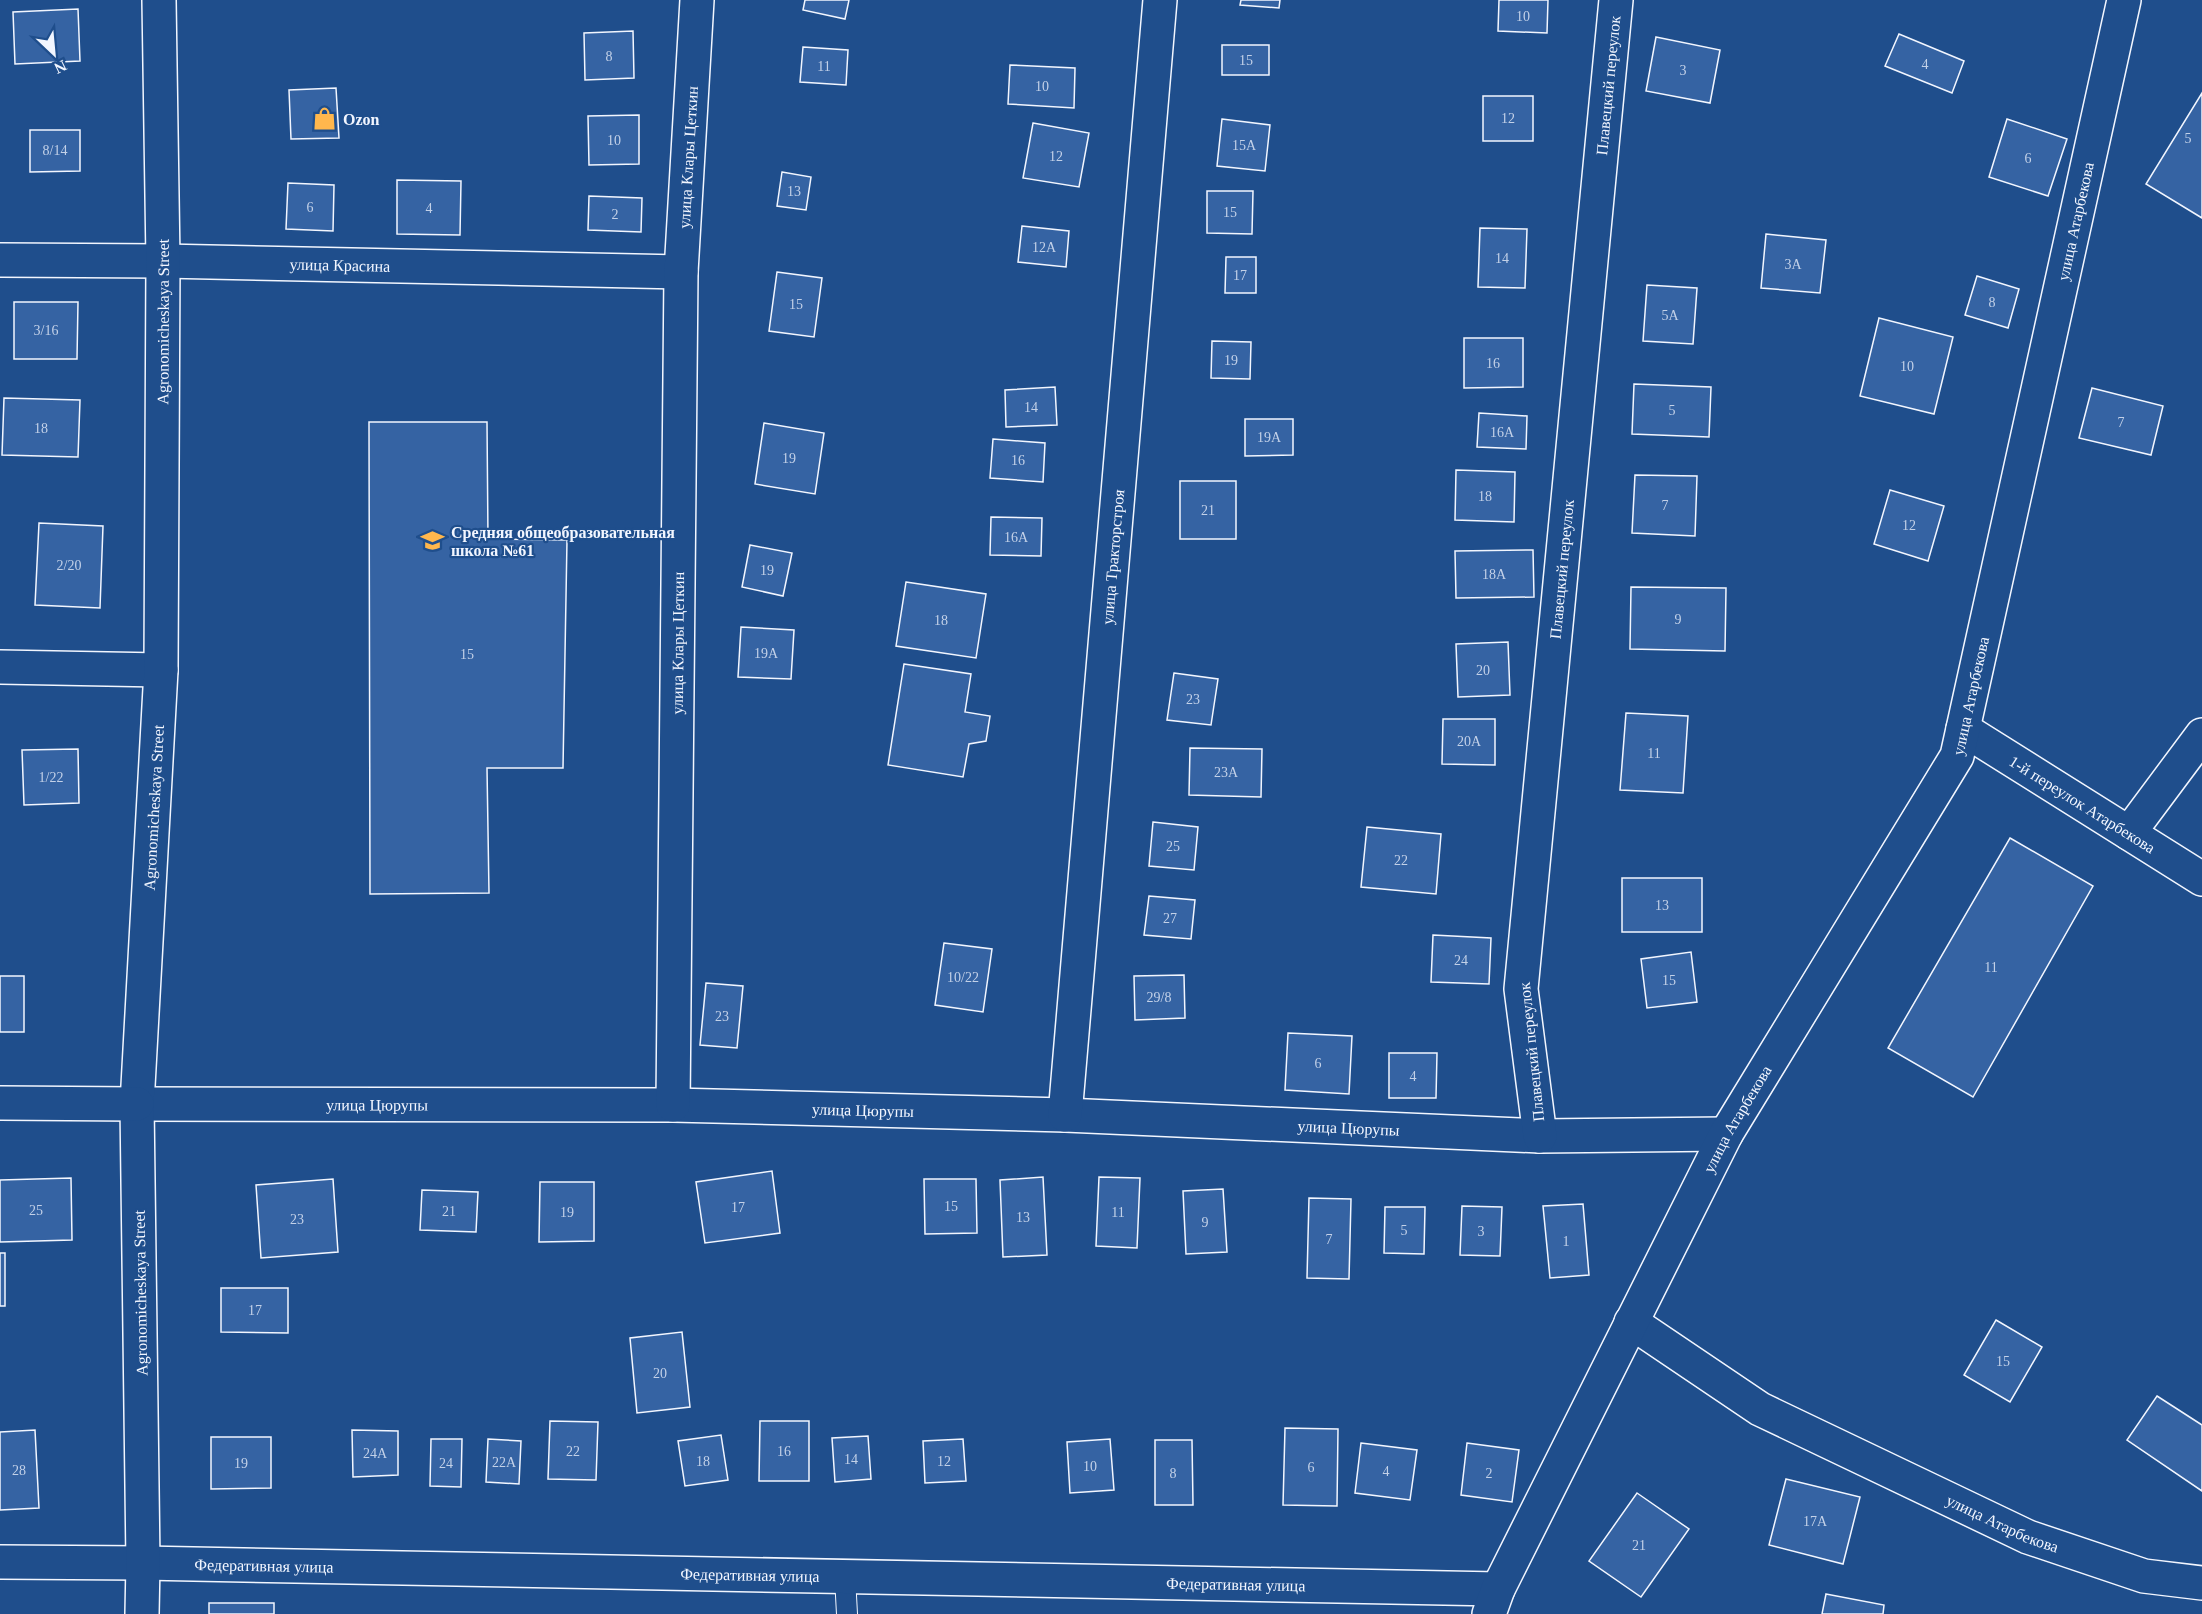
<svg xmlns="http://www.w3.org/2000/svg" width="2202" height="1614" font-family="'Times New Roman',serif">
<rect width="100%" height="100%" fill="#1f4e8c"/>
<g fill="#3563a3" stroke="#f2f6ff" stroke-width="1.5">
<path d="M805,0H849L845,19L803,10Z"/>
<path d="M1241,0H1280L1279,8L1240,5Z"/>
<path d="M1499,0H1548L1547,33L1498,31Z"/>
<path d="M78,9L80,61L15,64L13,12Z"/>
<path d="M633,31L634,78L585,80L584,33Z"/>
<path d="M1899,34L1964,61L1952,93L1885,66Z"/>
<path d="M1656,37L1720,50L1710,103L1646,91Z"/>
<rect x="1222" y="45" width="47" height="30"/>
<path d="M803,47L848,50L846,85L800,82Z"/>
<path d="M1010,65L1075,68L1074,108L1008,104Z"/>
<path d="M336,88L339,138L291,139L289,90Z"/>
<path d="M2202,93V218L2146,184Z"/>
<rect x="1483" y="96" width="50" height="45"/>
<path d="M639,115V164L589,165L588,116Z"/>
<path d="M1222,119L1270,125L1265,171L1217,166Z"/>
<path d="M2007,119L2067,139L2048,196L1989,177Z"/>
<path d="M1033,123L1089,133L1079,187L1023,178Z"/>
<path d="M30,130H80V171L30,172Z"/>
<path d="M782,172L811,177L806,210L777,206Z"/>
<path d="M397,180L461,181L460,235L397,234Z"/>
<path d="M288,183L334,185L333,231L286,229Z"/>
<path d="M1207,191H1253L1252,234L1207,233Z"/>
<path d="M589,196L642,198L641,232L588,230Z"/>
<path d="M1022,226L1069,231L1066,267L1018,262Z"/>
<path d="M1480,228L1527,229L1525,288L1478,287Z"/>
<path d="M1766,234L1826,240L1820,293L1761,288Z"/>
<path d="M1226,257H1256V293H1225Z"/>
<path d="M777,272L822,278L814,337L769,331Z"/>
<path d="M1977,276L2019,289L2008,328L1965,315Z"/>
<path d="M1647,285L1697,288L1693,344L1643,341Z"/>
<path d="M14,302H78L77,359H14Z"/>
<path d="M1879,318L1953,337L1934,414L1860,396Z"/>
<path d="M1464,338H1523V387L1464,388Z"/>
<path d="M1212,341L1251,342L1250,379L1211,378Z"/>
<path d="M1634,384L1711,387L1709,437L1632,434Z"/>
<path d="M1055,387L1057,425L1006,427L1005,390Z"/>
<path d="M2092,388L2163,406L2151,455L2079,438Z"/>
<path d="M4,398L80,400L78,457L2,455Z"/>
<path d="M1479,413L1527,416L1526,449L1477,447Z"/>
<path d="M1245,419H1293V455L1245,456Z"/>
<path d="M369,422H487L488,539L567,540L563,768H487L489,893L370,894Z"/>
<path d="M764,423L824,433L815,494L755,484Z"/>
<path d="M993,439L1045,443L1043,482L990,478Z"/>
<path d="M1456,470L1515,472L1514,522L1455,520Z"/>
<path d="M1635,475L1697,476L1695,536L1632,533Z"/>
<rect x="1180" y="481" width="56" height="58"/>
<path d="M1890,490L1944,506L1928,561L1874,544Z"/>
<path d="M991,517L1042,518L1041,556L990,555Z"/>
<path d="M39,523L103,526L100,608L35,605Z"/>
<path d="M750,545L792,553L783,596L742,587Z"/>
<path d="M1533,550L1534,597L1456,598L1455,551Z"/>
<path d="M906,582L986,594L976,658L896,646Z"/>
<path d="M1631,587L1726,588L1725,651L1630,649Z"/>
<path d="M741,627L794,630L791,679L738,677Z"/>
<path d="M1508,642L1510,695L1458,697L1456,644Z"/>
<path d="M904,664L971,674L965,712L990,716L986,741L969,744L963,777L888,765Z"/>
<path d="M1174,673L1218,679L1211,725L1167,720Z"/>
<path d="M1626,713L1688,716L1683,793L1620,790Z"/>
<path d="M1443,719H1495V765L1442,764Z"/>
<path d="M1190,748L1262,749L1261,797L1189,795Z"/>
<path d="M78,749L79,803L24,805L22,750Z"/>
<path d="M1153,822L1198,827L1194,870L1149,866Z"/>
<path d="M1367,827L1441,834L1436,894L1361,887Z"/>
<path d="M2010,838L2093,886L1973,1097L1888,1048Z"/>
<rect x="1622" y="878" width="80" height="54"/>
<path d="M1149,896L1195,900L1191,939L1144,935Z"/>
<path d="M1433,935L1491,938L1489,984L1431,982Z"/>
<path d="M944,943L992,949L983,1012L935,1005Z"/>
<path d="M1691,952L1697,1002L1647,1008L1641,959Z"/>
<path d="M1184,975L1185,1018L1135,1020L1134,976Z"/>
<rect x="0" y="976" width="24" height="56"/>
<path d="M706,983L743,986L737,1048L700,1045Z"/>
<path d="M1288,1033L1352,1036L1349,1094L1285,1090Z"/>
<path d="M1389,1053H1437L1436,1098H1389Z"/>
<path d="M772,1171L780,1233L705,1243L696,1182Z"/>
<path d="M1043,1177L1047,1255L1003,1257L1000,1180Z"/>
<path d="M1099,1177L1140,1178L1137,1248L1096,1246Z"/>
<path d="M71,1178L72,1240L0,1242V1180Z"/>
<path d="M333,1179L338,1252L261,1258L256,1185Z"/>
<path d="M924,1179H976L977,1233L925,1234Z"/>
<path d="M540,1182H594V1241L539,1242Z"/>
<path d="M1223,1189L1227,1252L1186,1254L1183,1191Z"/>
<path d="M422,1190L478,1192L476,1232L420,1230Z"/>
<path d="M1309,1198L1351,1199L1349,1279L1307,1278Z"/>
<path d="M1583,1204L1589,1275L1550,1278L1543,1206Z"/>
<path d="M1462,1206L1502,1207L1500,1256L1460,1255Z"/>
<path d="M1385,1207H1425L1424,1254L1384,1253Z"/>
<rect x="0" y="1253" width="5" height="53"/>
<path d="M221,1288H288V1333L221,1332Z"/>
<path d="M1996,1320L2042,1347L2010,1402L1964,1375Z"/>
<path d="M682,1332L690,1407L637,1413L630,1338Z"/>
<path d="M2157,1396L2202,1425V1491L2127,1440Z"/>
<path d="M550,1421L598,1422L596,1480L548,1479Z"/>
<path d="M760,1421H809V1481H759Z"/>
<path d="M1285,1428L1338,1429L1337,1506L1283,1505Z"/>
<path d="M35,1430L39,1508L0,1510V1432Z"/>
<path d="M352,1430L398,1431V1475L353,1477Z"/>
<path d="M721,1435L728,1480L685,1486L678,1441Z"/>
<path d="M868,1436L871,1479L835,1482L832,1438Z"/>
<path d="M211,1437H271V1488L211,1489Z"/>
<path d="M431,1439H462L461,1487L430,1486Z"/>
<path d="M488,1439L521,1441L519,1484L486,1482Z"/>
<path d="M963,1439L966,1481L925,1483L923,1441Z"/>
<path d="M1110,1439L1114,1490L1070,1493L1067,1442Z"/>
<path d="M1155,1440H1192L1193,1505H1155Z"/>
<path d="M1361,1443L1417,1450L1410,1500L1355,1493Z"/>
<path d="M1467,1443L1519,1450L1512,1502L1461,1495Z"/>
<path d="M1786,1479L1860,1497L1843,1564L1769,1545Z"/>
<path d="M1637,1493L1689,1529L1641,1597L1589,1561Z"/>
<path d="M1826,1594L1884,1605L1883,1614H1822Z"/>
<rect x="209" y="1603" width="65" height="11"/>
</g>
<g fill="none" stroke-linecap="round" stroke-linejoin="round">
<defs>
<path id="lane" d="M845,1577L847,1614"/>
<g id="street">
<path id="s1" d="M0,260L163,261L681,272"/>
<path d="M0,667L161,670"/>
<path id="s2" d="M1963,729L2202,879"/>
<path d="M2129,833L2202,735"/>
<path id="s3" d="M137,1104L673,1105L1065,1115L1540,1136L1726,1134"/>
<path id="s4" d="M673,1105L681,272L697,0"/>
<path id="s5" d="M1065,1115L1160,0"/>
<path id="s6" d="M1540,1136L1521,989L1616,0"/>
<path id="s7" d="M1631,1322L1760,1409L2028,1537L2144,1576L2202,1583"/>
<path id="s8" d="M0,1562L143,1563L1498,1589"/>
<path id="s9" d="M142,1614L143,1563L137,1104L161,670L163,261L159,0"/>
<path id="s10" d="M1489,1614L1498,1589L1726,1134L1957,756L2124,0"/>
</g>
<path id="secondary" d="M0,1103L137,1104"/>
</defs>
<use href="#lane" stroke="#f2f6ff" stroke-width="22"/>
<use href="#street" stroke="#f2f6ff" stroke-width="36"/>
<use href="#secondary" stroke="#f2f6ff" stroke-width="36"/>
<use href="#lane" stroke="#1f4e8c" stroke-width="20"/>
<use href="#street" stroke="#1f4e8c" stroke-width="33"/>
<use href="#secondary" stroke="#1f4e8c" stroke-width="33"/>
</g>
<defs>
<symbol id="shop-bare" viewBox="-9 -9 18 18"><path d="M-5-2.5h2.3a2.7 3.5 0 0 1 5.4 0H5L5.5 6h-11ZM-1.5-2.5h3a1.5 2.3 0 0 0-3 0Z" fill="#ffb74d" stroke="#1f4e8c" stroke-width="2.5" paint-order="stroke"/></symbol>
<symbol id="school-bare" viewBox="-9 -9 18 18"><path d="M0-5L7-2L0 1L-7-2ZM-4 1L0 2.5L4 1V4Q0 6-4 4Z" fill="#ffb74d" stroke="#1f4e8c" stroke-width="2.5" paint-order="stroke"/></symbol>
</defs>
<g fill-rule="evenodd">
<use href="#shop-bare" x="308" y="102" width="33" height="33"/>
<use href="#school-bare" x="416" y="524" width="33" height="33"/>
</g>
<g text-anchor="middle" stroke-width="4.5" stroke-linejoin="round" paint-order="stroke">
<g font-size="14" fill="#c3d1e8">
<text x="1523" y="21">10</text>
<text x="609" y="61">8</text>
<text x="1246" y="65">15</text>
<text x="1925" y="69">4</text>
<text x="824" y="71">11</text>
<text x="1683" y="75">3</text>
<text x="1042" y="91">10</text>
<text x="1508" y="123">12</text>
<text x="2188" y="143">5</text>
<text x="614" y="145">10</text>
<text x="1244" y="150">15А</text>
<text x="55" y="155">8/14</text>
<text x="1056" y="161">12</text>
<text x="2028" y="163">6</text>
<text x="794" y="196">13</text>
<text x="310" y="212">6</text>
<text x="429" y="213">4</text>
<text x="1230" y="217">15</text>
<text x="615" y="219">2</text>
<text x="1044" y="252">12А</text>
<text x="1502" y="263">14</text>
<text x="1793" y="269">3А</text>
<text x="1240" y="280">17</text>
<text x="1992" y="307">8</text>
<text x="796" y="309">15</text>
<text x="1670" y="320">5А</text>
<text x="46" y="335">3/16</text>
<text x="1231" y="365">19</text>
<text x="1493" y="368">16</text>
<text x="1907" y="371">10</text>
<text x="1031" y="412">14</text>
<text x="1672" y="415">5</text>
<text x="2121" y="427">7</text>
<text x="41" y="433">18</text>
<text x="1502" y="437">16А</text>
<text x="1269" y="442">19А</text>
<text x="789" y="463">19</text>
<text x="1018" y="465">16</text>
<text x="1485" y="501">18</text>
<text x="1665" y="510">7</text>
<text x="1208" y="515">21</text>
<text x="1909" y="530">12</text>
<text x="1016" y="542">16А</text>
<text x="69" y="570">2/20</text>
<text x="767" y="575">19</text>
<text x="1494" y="579">18А</text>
<text x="1678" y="624">9</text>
<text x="941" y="625">18</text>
<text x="766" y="658">19А</text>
<text x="467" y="659">15</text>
<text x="1483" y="675">20</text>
<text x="1193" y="704">23</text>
<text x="1469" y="746">20А</text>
<text x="1654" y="758">11</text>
<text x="1226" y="777">23А</text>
<text x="51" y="782">1/22</text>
<text x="1173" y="851">25</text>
<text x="1401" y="865">22</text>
<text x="1662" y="910">13</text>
<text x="1170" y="923">27</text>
<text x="1461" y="965">24</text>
<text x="1991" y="972">11</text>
<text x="963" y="982">10/22</text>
<text x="1669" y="985">15</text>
<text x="1159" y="1002">29/8</text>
<text x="722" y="1021">23</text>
<text x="1318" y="1068">6</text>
<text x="1413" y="1081">4</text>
<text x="951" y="1211">15</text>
<text x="738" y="1212">17</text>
<text x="36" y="1215">25</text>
<text x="449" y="1216">21</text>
<text x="567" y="1217">19</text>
<text x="1118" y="1217">11</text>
<text x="1023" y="1222">13</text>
<text x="297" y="1224">23</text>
<text x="1205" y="1227">9</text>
<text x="1404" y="1235">5</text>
<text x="1481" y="1236">3</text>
<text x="1329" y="1244">7</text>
<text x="1566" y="1246">1</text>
<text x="255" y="1315">17</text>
<text x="2003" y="1366">15</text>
<text x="660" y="1378">20</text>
<text x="573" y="1456">22</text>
<text x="784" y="1456">16</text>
<text x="375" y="1458">24А</text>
<text x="851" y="1464">14</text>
<text x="703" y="1466">18</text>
<text x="944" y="1466">12</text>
<text x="504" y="1467">22А</text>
<text x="241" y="1468">19</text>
<text x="446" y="1468">24</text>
<text x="1090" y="1471">10</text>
<text x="1311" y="1472">6</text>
<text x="19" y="1475">28</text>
<text x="1386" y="1476">4</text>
<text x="1173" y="1478">8</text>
<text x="1489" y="1478">2</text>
<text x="1815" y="1526">17А</text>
<text x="1639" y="1550">21</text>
</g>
<g font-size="16" fill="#f2f6ff" stroke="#1f4e8c">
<text dy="6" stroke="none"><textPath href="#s6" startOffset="1056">Плавецкий переулок</textPath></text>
<text dy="6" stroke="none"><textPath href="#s4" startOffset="948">улица Клары Цеткин</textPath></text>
<text dy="6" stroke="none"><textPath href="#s10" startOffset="1526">улица Атарбекова</textPath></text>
<text dy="6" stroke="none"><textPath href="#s1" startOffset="340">улица Красина</textPath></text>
<text dy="6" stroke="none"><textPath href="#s9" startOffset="1293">Agronomicheskaya Street</textPath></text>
<text dy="6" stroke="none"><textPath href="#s5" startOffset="560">улица Тракторстроя</textPath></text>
<text dy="6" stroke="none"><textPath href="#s6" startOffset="570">Плавецкий переулок</textPath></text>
<text dy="6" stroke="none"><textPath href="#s4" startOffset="462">улица Клары Цеткин</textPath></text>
<text dy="6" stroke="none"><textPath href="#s10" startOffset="1040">улица Атарбекова</textPath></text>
<text dy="6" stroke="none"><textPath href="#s2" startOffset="141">1-й переулок Атарбекова</textPath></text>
<text dy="6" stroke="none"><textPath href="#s9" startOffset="807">Agronomicheskaya Street</textPath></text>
<text transform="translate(1531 1052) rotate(-96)" y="6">Плавецкий переулок</text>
<text dy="6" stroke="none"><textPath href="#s3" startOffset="240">улица Цюрупы</textPath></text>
<text dy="6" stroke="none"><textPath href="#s3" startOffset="726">улица Цюрупы</textPath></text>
<text dy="6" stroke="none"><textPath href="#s10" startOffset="554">улица Атарбекова</textPath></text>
<text dy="6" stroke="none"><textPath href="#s3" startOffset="1212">улица Цюрупы</textPath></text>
<text transform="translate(140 1293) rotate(-91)" y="6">Agronomicheskaya Street</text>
<text dy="6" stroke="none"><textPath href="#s7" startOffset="424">улица Атарбекова</textPath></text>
<text dy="6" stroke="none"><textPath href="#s8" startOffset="264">Федеративная улица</textPath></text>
<text dy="6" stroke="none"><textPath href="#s8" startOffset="750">Федеративная улица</textPath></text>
<text dy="6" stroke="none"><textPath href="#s8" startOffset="1236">Федеративная улица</textPath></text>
</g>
<g font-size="16" font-weight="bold" fill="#f2f6ff" stroke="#1f4e8c" text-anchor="start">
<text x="343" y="125">Ozon</text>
<text x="451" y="538">Средняя общеобразовательная<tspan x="451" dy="18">школа №61</tspan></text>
</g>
</g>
<g transform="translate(54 54) rotate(154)" stroke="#1f4e8c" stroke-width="4.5" paint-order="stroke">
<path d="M0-4.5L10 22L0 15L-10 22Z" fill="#f2f6ff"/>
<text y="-9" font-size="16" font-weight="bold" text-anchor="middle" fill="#f2f6ff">N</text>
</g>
</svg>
